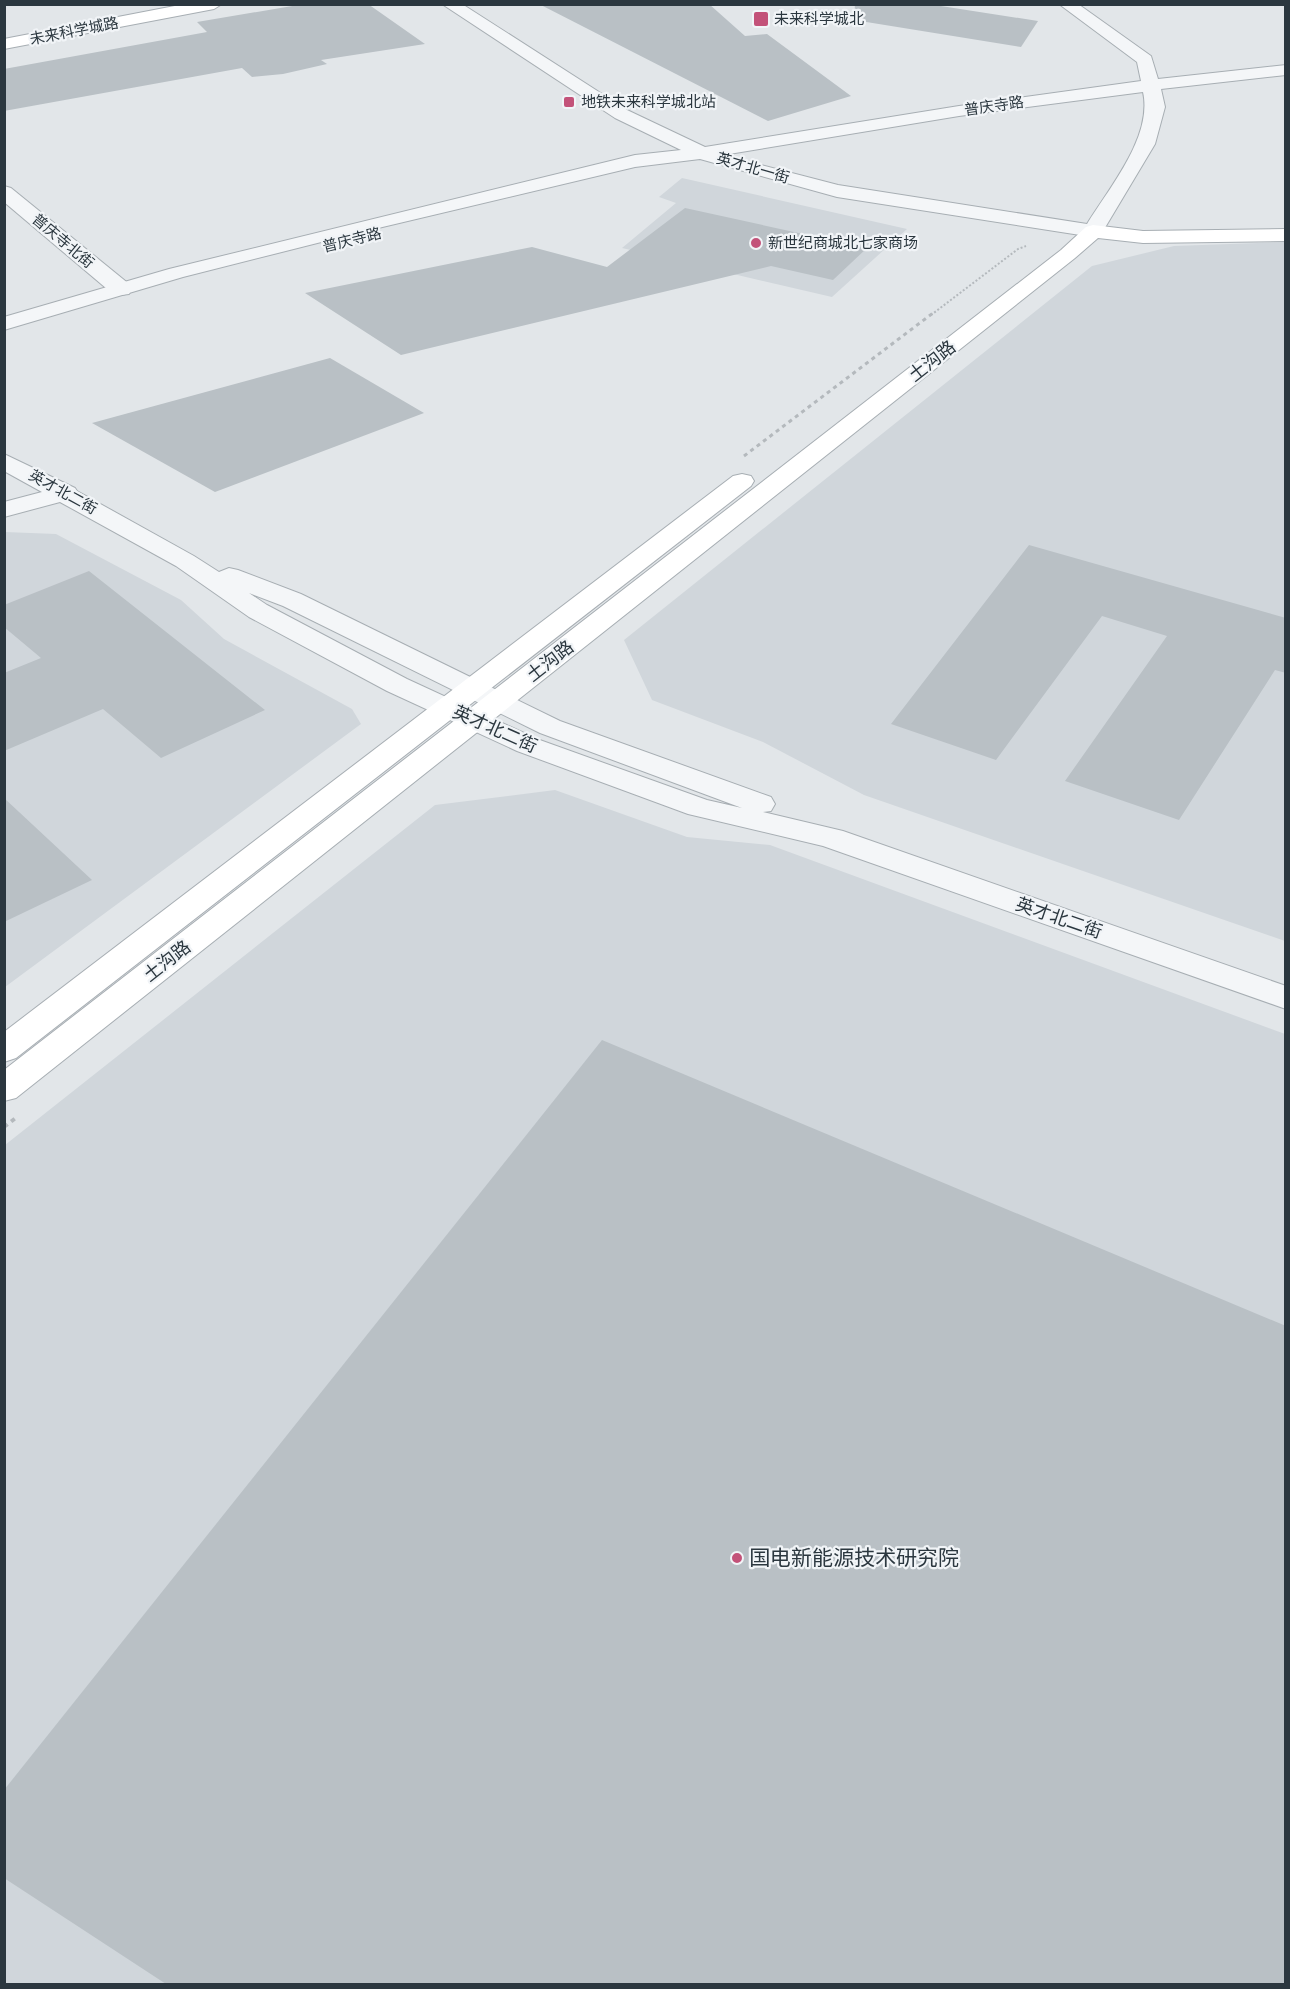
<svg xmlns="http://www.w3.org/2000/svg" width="1290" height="1989" font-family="'Varela Round','Noto Sans SC',sans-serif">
<rect width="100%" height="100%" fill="#e2e6e9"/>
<g fill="#d0d6db">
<path d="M682,178L907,229L832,297L622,248L676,203L659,197Z"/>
<path d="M1285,242V941L864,795L763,742L652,700L624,640L1092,266L1174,246Z"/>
<path d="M5,532L56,534L181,600L224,639L352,709L361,724L5,987Z"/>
<path d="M555,790L687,837L770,845L1285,1034V1984H5V1145L435,805Z"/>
</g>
<g fill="#b9c0c5">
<path d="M304,4H368L425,44L321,60L327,64L283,74L252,77L242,68L4,111V69L207,32L197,22Z"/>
<path d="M539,4H709L745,36L767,34L851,96L768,121Z"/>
<path d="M855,4H928L1038,21L1021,47L854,20Z"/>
<path d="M685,208L867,248L833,280L771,266L401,355L305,293L532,247L607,267Z"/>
<path d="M330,358L424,413L215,492L92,423Z"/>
<path d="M1029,545L1286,618V673L1275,670L1179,820L1065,781L1167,636L1102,616L996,760L891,724Z"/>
<path d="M89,571L265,710L161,758L103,709L4,751V673L41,658L4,627V605Z"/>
<path d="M4,798L92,880L4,922Z"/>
<path d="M602,1040L1286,1326V1984H166L4,1878V1790Z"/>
</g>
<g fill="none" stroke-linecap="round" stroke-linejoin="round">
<defs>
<path id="minor" d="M4,186L11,188L129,284L132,289L129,294L121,295L113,294L4,202Z"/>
<g id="tertiary">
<path d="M442,4H462L627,110L705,147L959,106L1141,81L1137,62L1059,4H1078L1151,56L1158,79L1286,65V75L1161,89L1165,107L1155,144L1103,231L1100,235L1093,237L837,197L700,159L635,167L353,234L183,277L4,330V317L169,269L635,155L681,150L615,118ZM1143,92C1153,136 1110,187 1087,224L838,185L723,155L959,116Z"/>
<path d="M4,454L75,488L77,491L194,556L219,572L229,568L238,570L301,594L560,721L771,797L775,804L771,811L763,812L843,831L1286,986V1009L823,846L688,814L517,751L387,691L249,617L176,566L60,502L4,517V502L42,492L4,471ZM249,593L283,606L540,733L742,808L707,800L537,739L407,679L267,605Z"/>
</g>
<g id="secondary">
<path d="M185,4H222L214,9L4,49V39Z"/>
<path d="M1093,225L1143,231L1286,229V241L1143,243L1098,238L1075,258L16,1098L4,1101V1070L1061,250L1086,227Z"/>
<path d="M742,474L751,476L754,481L751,486L16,1058L4,1062V1032L733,476Z"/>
</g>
</defs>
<use href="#minor" stroke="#a7aeb3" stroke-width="2"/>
<use href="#tertiary" stroke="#a7aeb3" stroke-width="2"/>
<use href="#secondary" stroke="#a7aeb3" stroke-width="2"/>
<path stroke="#b4b9bd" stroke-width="2" stroke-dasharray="2 2" stroke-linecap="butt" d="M931,315L1018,249L1026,246"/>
<path stroke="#b4b9bd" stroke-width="3" stroke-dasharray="4 4" stroke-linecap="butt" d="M744,456L933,313"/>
<path stroke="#b4b9bd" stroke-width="4" stroke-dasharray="4.5 4.5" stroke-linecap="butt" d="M4,1127L17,1117"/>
<use href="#minor" fill="#f4f6f8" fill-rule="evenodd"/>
<use href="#tertiary" fill="#f4f6f8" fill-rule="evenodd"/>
<use href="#secondary" fill="#fff" fill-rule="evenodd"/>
</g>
<g fill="#c35279" stroke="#f1f4f7" stroke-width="2">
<rect x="753" y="11" width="16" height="16" rx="3"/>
<rect x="563" y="96" width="12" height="12" rx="3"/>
<circle cx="756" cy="243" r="6"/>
<circle cx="737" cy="1558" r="6"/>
</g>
<g text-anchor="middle" stroke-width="4.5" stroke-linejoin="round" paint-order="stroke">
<g font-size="15" fill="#2b373f" stroke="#f1f4f7" text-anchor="start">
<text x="774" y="24">未来科学城北</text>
<text x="581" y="107">地铁未来科学城北站</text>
<text x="768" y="248">新世纪商城北七家商场</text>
</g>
<g font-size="15" fill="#2b373f" stroke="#f1f4f7">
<text transform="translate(74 31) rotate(-11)" y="5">未来科学城路</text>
<text transform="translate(994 106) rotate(-8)" y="5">普庆寺路</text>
<text transform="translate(753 168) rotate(16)" y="5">英才北一街</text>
<text transform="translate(352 240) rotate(-14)" y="5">普庆寺路</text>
<text transform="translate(63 241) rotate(40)" y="5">普庆寺北街</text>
<text transform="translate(63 492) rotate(29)" y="5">英才北二街</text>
</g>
<g font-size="18" fill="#2b373f" stroke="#f1f4f7">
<text transform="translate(932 361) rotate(-38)" y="6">土沟路</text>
<text transform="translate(550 661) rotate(-38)" y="6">土沟路</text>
<text transform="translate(495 729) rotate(24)" y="6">英才北二街</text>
<text transform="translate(1059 918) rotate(19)" y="6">英才北二街</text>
<text transform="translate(167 961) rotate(-38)" y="6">土沟路</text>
</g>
<g font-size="21" fill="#2b373f" stroke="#f1f4f7" text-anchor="start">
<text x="749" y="1565">国电新能源技术研究院</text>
</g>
</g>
<rect width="1290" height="1989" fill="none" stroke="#2b373f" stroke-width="12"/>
</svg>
